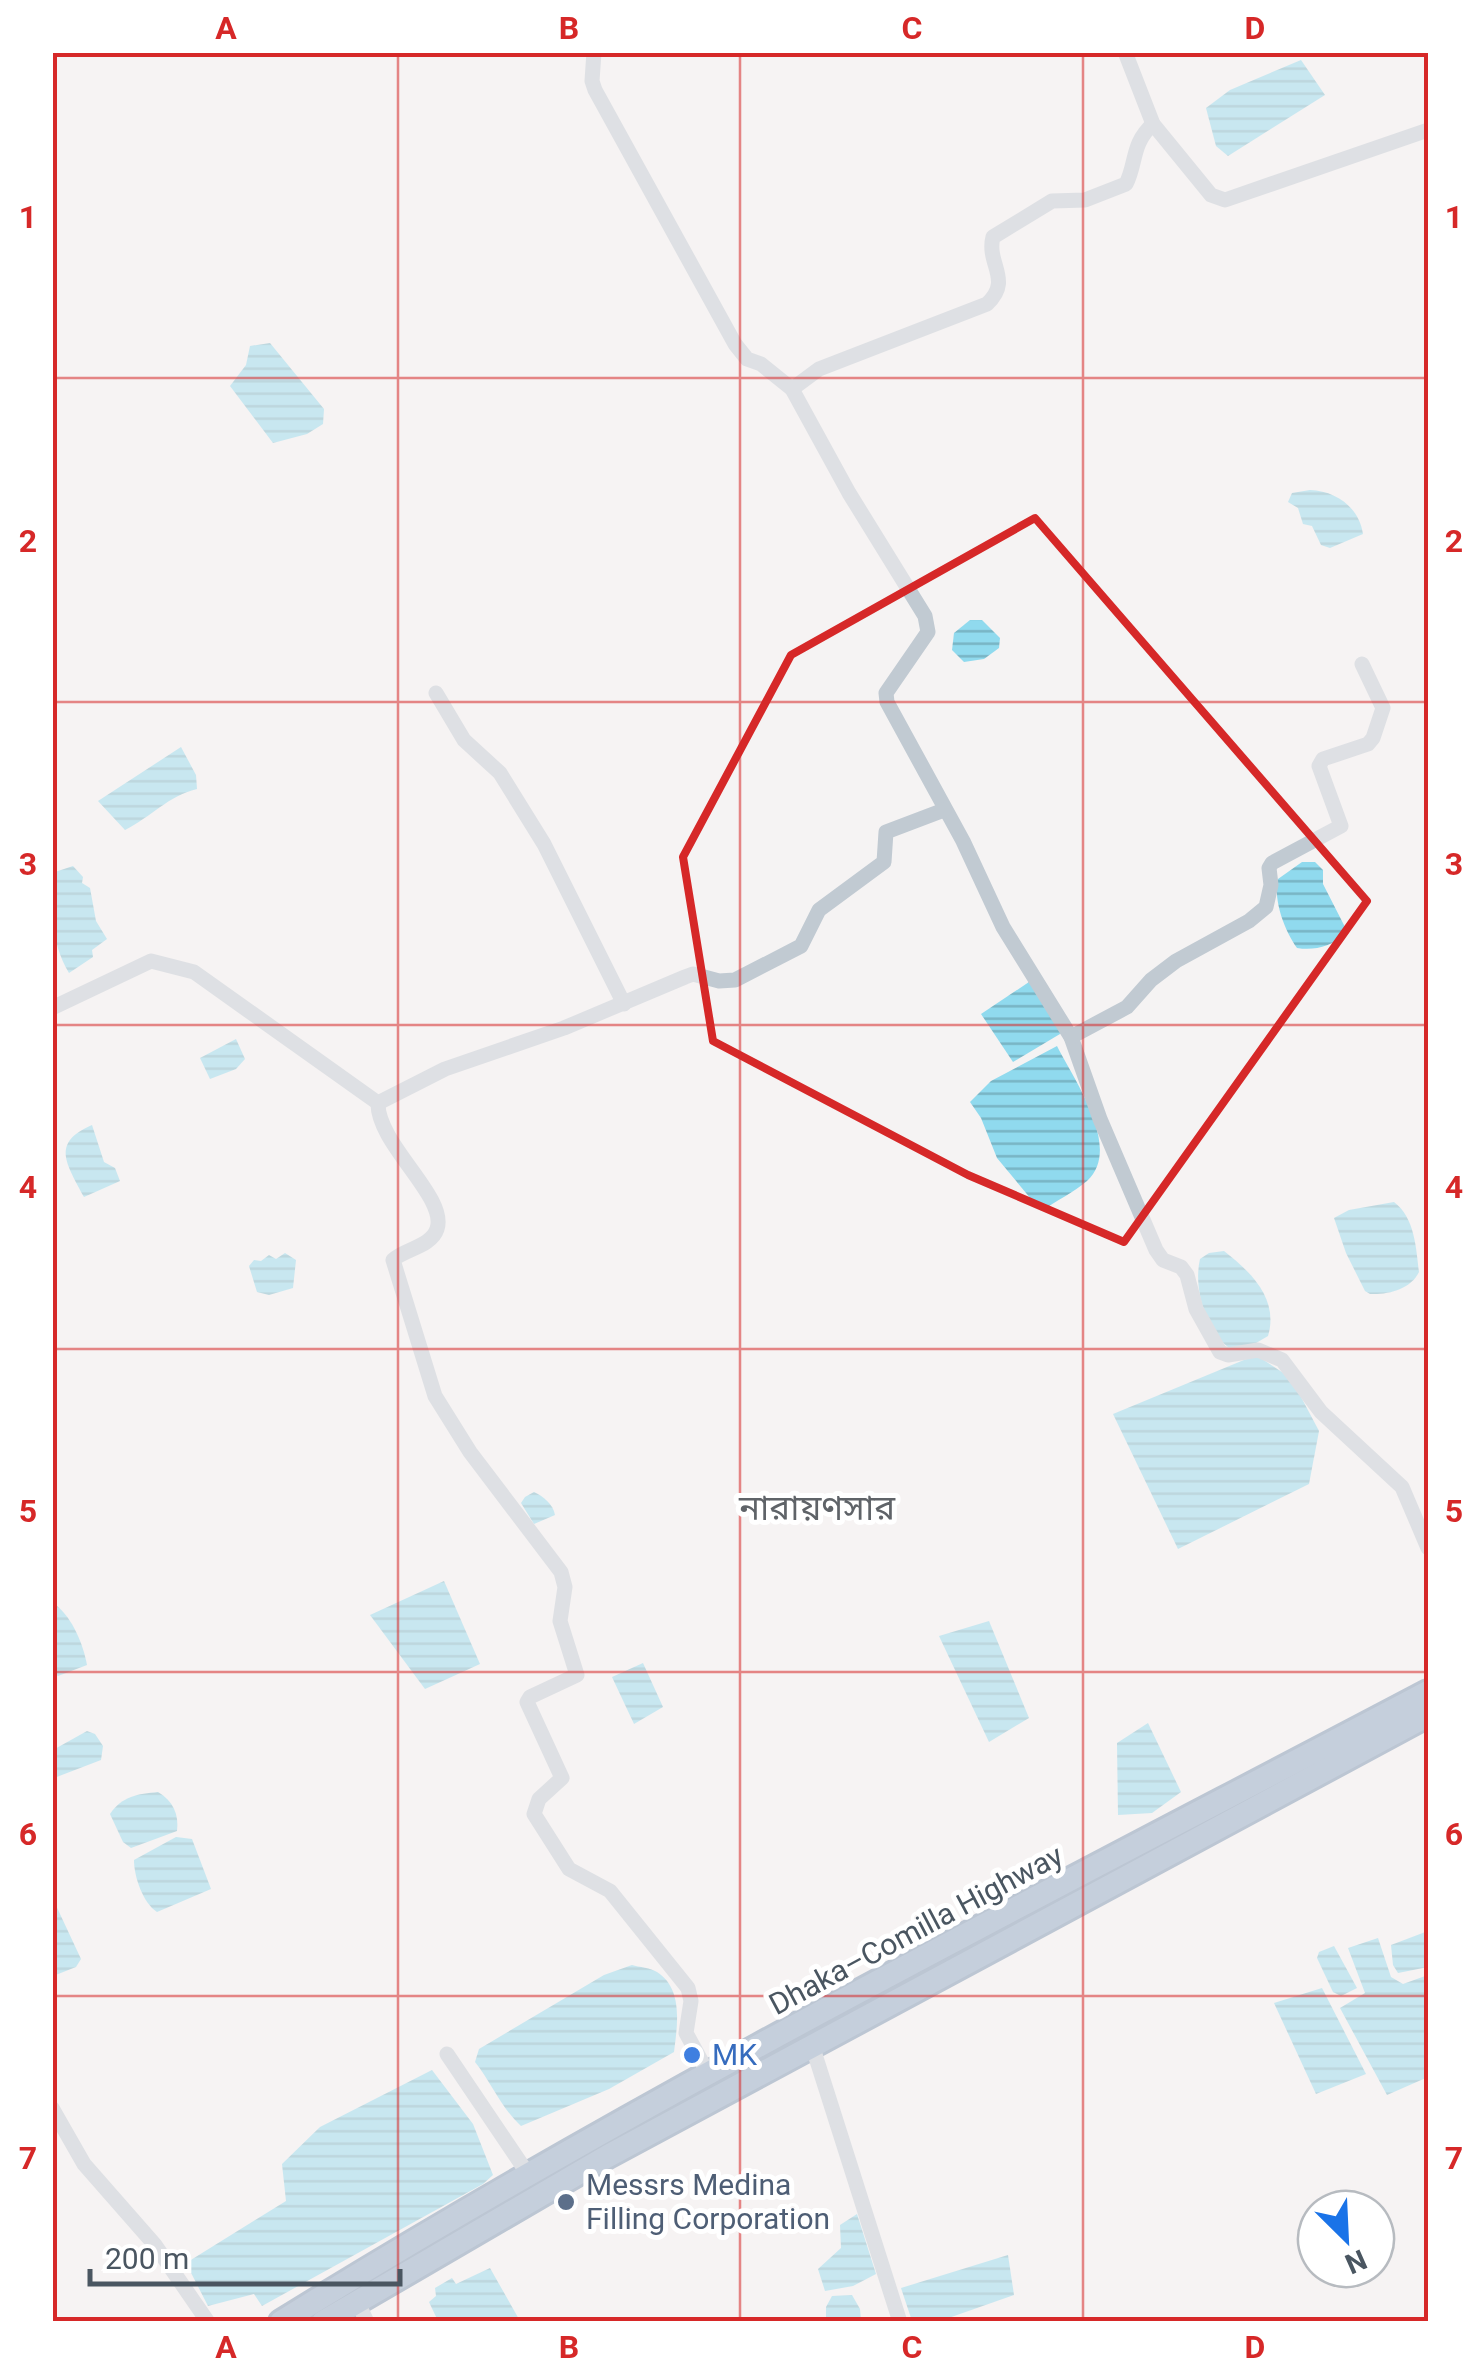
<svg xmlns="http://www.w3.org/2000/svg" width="1481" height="2374" font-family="Roboto,'Noto Sans Bengali',sans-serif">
<defs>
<pattern id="water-rules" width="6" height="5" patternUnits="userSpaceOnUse" patternTransform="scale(2.5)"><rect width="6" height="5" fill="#90daee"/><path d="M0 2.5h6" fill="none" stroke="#78b4c4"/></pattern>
</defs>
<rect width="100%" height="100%" fill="#f5f3f3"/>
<g fill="url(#water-rules)">
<path d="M1301,60L1325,95L1228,156L1216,146L1206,108L1230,90Z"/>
<path d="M270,343L324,409L323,424L307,434L273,443L230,386L246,365L250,346Z"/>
<path d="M1310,490C1336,491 1359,507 1363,534L1330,548L1321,545L1312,526L1303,524L1298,508L1288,502L1292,493Z"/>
<path d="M970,620H982L1000,638L999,648L984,659L964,662L952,650L954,633Z"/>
<path d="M181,747L196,775L197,789C168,796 151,817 125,830L98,801Z"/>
<path d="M1302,862H1315L1323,870V884L1346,929L1345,935C1331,946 1315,951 1297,948C1285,931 1273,901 1278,879Z"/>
<path d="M73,866L83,877L82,883L90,888L96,921L107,939L92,950L93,957L69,973C50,941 52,910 52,873Z"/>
<path d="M1029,982L1065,1031L1013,1062L981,1014Z"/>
<path d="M236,1039L245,1059L236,1069L210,1079L200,1058Z"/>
<path d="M1057,1046C1074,1080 1123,1148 1087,1181C1074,1192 1056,1201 1041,1211L997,1158L981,1118L970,1102L991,1081Z"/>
<path d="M92,1125L104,1162L115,1168L120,1181L84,1197C67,1164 50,1143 92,1125Z"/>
<path d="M1394,1202C1415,1218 1416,1248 1419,1272C1411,1289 1388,1295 1370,1294L1365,1291L1346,1253L1334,1218L1349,1210Z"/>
<path d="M1224,1251C1251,1272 1279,1299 1268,1336L1251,1346L1232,1350C1206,1333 1193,1289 1200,1259L1209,1253Z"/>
<path d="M285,1253L296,1260L293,1288L269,1295L257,1292L249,1266L254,1260L261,1261L269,1255L276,1259Z"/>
<path d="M1256,1355L1291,1378L1319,1431L1309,1484L1178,1549L1113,1414Z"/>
<path d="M534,1492C543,1496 553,1504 555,1515L534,1524L521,1503L525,1497Z"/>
<path d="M444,1581L480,1664L425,1689L370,1615Z"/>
<path d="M56,1605C73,1619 83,1644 87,1665L58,1676L52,1672L53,1607Z"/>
<path d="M989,1621L1029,1718L989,1742L939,1636Z"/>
<path d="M643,1663L663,1707L634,1724L612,1677Z"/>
<path d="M1148,1723L1181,1792L1152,1813L1118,1815L1117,1743Z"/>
<path d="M87,1731L95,1734L103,1746L101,1760L54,1778L53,1750Z"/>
<path d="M158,1792C173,1801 179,1814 177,1831L131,1848L123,1842L110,1814C122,1796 138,1794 158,1792Z"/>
<path d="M176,1837L192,1839L211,1889L157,1912C143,1903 134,1877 134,1860Z"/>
<path d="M53,1899L81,1959L76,1967L53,1976Z"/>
<path d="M1428,1931V1967L1398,1973L1393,1965L1391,1945Z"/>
<path d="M1378,1938L1391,1977L1403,1984L1428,1975V2077L1387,2095L1340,2008L1365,1993L1348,1948Z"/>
<path d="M1334,1946L1357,1988L1341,1996L1333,1992L1317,1958L1319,1952Z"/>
<path d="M632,1965C639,1967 651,1968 657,1972C684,1989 677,2027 674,2052L609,2089L521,2126C502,2109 491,2082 475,2062L479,2049L604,1975Z"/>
<path d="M1322,1988L1366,2074L1316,2094L1274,2003Z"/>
<path d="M432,2070L473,2124L493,2175L483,2184L262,2306L254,2294L208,2306L186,2263L286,2201L282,2164L320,2127Z"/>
<path d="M857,2214L876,2274L853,2286L825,2291L818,2269L841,2248L840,2225Z"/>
<path d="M1008,2255L1014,2295L940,2321H912L901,2288Z"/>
<path d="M490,2268L520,2321H438L429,2302L436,2296L435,2288L452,2278L456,2284Z"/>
<path d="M852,2295L860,2309L861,2321H826V2307L832,2296Z"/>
</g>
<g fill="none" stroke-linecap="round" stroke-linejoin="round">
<defs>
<g id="highway">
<path d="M281,2322C651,2092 1043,1895 1428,1692"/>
<path d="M323,2322L608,2156L1428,1715"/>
</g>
</defs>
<use href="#highway" stroke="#7690ad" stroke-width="28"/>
<g stroke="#c1cad2" stroke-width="15">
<path d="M594,52L592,81L595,90L735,344L747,359L761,364L792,389L849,493L925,616L928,632L886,693L887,702L963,841L1003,927L1071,1037L1100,1119L1156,1250L1163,1260L1181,1267L1187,1275L1196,1309L1220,1352L1228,1355L1258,1350L1282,1360L1321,1412L1402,1487L1428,1548"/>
<path d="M1125,52L1153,124L1211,195L1225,200L1428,130"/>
<path d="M792,389L819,369L987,304C1013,280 986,264 993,237L1052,201L1085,200L1126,184C1137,162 1131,144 1153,124"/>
<path d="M436,693L464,740L500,773L544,844L624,1004"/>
<path d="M52,1008L151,961L194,972L378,1103"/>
<path d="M1071,1037L1127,1007L1151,980L1176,961L1249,921L1266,907L1271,885L1269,868L1272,863L1341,826L1319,766L1323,759L1368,744L1373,738L1383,708L1362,664"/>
<path d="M378,1103C377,1144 448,1197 437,1229C431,1247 404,1249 393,1260L435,1396L470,1452L561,1572L565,1587L560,1621L577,1675L530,1697L527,1702L562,1778L539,1799L534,1814L569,1869L610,1891L688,1988L691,2001L686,2033L709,2075"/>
<path d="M378,1103L445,1069L564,1028L685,977L693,974L719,981L735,980L801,946L819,910L884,862L886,832L944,810"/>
<path d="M812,2045L900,2322"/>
<path d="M447,2054L528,2174"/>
<path d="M52,2108L84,2164L155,2245L208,2322"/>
<path d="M357,2301L367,2322"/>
</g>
<use href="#highway" stroke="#8ba5c1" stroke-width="22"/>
</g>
<path d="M0 0H1481V2374H0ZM1035,518L1367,901L1124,1242L968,1175L713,1041L683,857L791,655Z" fill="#f5f3f3" fill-opacity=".55" fill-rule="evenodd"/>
<path fill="none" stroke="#d62828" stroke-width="8" stroke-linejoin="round" d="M1035,518L1367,901L1124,1242L968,1175L713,1041L683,857L791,655Z"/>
<path fill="none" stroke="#d62828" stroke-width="2.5" stroke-opacity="0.55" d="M398,52V2322M740,52V2322M1083,52V2322M52,378H1428M52,702H1428M52,1025H1428M52,1349H1428M52,1672H1428M52,1996H1428"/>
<circle fill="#3f7fe0" stroke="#fff" stroke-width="4" cx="692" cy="2055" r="10"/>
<circle fill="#5c6f8a" stroke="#fff" stroke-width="4" cx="566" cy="2202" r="10"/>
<g text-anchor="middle" stroke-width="10" stroke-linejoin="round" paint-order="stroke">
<g font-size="30" fill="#4a5661" stroke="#fff">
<text transform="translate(916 1930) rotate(-28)" y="10">Dhaka–Comilla Highway</text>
</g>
<g font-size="30" fill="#366cbe" stroke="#fff" text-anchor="start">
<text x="712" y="2065">MK</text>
</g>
<g font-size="30" fill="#4e5e75" stroke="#fff" text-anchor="start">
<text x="586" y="2195">Messrs Medina<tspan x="586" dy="34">Filling Corporation</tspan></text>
</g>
<g font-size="35" fill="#5f6368" stroke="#fff">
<text x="817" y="1520">নারায়ণসার</text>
</g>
</g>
<rect width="1481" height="2374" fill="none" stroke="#ffffff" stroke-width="110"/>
<g transform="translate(1346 2239) rotate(156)"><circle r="48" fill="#ffffff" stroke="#b7bbc0" stroke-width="2.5"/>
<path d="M0-8L18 38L0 25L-18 38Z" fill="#1a73e8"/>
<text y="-15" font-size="28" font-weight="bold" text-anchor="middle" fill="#4a5661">N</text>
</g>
<path d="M90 2269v15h310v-15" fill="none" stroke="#4a5661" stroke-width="5"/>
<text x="105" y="2269" font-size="30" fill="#4a5661" stroke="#ffffff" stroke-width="8" paint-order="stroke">200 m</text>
<rect x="55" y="55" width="1371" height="2264" fill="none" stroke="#d62828" stroke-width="4"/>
<g font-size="32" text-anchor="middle" font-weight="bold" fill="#d62828">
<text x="226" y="39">A</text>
<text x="569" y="39">B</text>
<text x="912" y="39">C</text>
<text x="1255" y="39">D</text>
<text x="28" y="228">1</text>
<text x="1454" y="228">1</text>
<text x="28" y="552">2</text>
<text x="1454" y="552">2</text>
<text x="28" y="875">3</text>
<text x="1454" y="875">3</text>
<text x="28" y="1198">4</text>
<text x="1454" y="1198">4</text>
<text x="28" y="1522">5</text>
<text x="1454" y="1522">5</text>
<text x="28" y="1845">6</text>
<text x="1454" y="1845">6</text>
<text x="28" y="2169">7</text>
<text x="1454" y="2169">7</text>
<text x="226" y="2358">A</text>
<text x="569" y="2358">B</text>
<text x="912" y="2358">C</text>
<text x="1255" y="2358">D</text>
</g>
</svg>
